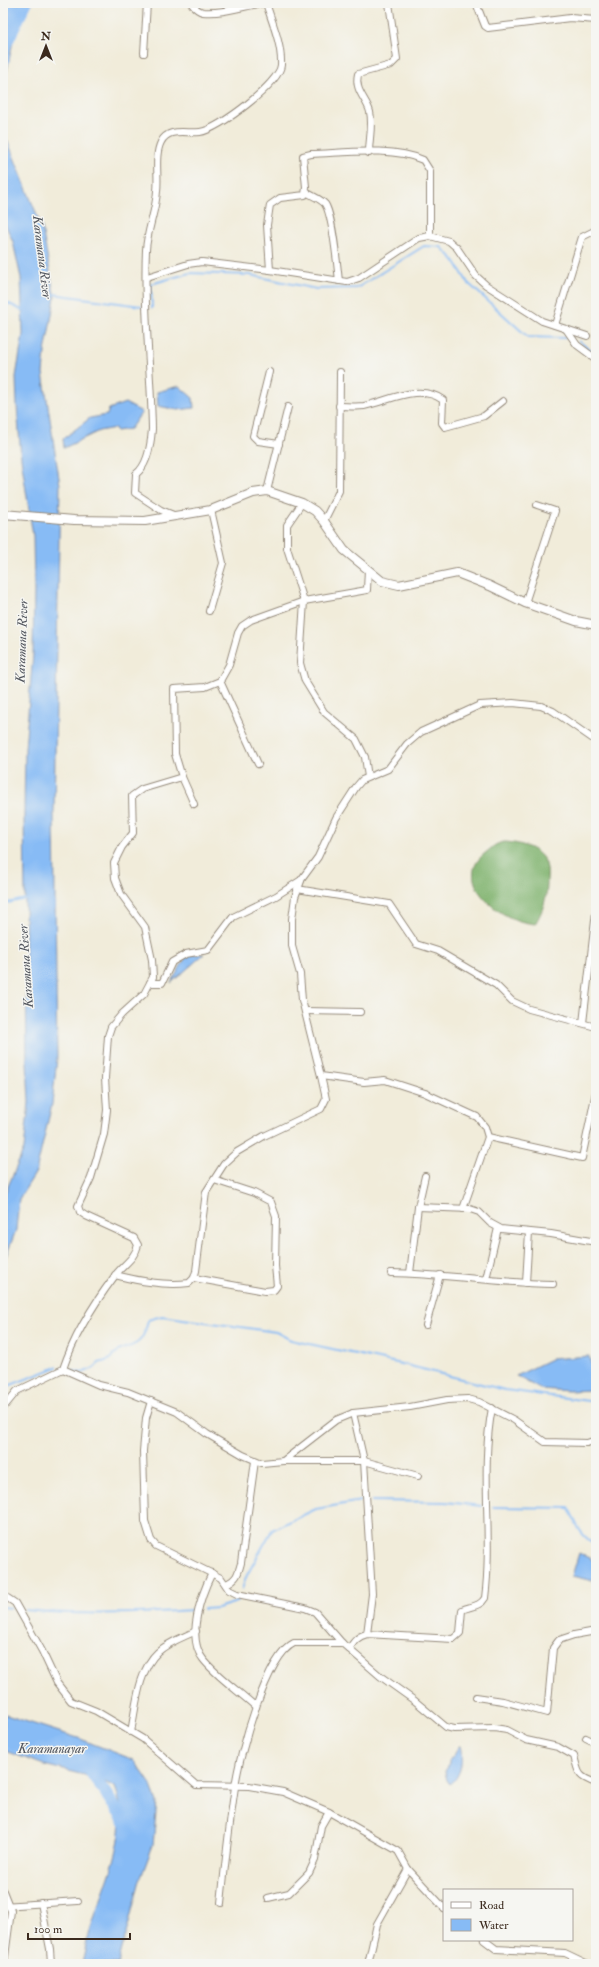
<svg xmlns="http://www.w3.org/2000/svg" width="599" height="1967" font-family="'IM FELL Double Pica',serif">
<rect width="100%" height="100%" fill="#f6f6f2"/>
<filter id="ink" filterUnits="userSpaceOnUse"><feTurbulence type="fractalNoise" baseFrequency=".025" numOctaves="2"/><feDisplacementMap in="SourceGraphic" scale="8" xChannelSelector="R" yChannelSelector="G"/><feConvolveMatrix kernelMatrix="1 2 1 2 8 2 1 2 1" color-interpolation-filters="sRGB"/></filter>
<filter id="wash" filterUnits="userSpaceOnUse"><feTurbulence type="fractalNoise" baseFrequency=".012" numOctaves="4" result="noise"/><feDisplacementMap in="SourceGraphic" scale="16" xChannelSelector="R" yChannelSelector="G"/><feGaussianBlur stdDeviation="0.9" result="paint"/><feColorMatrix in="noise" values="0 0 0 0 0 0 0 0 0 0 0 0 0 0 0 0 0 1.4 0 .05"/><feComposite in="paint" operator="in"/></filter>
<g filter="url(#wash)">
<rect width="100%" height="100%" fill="#f1ecda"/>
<path fill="#81b46f" stroke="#5e6f46" d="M505,842C520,843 540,848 546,864C548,870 547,877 547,883C547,898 543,911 535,924C528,923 521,922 514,919C490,910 456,878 484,854C492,848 495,843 505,842Z"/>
<g fill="#87bbf5" stroke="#61728a">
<path d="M3,3H21L3,89L4,132L42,228L55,298L45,352L43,373L60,485L54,812L57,1059L52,1104L36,1172L19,1199L16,1230L3,1264V1198L24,1149L29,1102L27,1062L24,814L25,748L33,654L34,589L33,536L21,458L17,406L16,377L23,334L21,278L13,242L3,219Z"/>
<path d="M179,386L193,398L194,408L178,410L158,406L157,392Z"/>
<path d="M125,403L142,412L130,429L116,431L115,428L99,431L64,448L63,439L90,418L107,415L109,409Z"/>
<path d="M204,954L171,983L187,955Z"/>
<path d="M589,1356L595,1378V1390L569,1391L540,1389L516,1376L551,1359Z"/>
<path d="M579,1553L593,1560L596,1572L593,1581L572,1576Z"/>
<path d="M3,1714L78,1738L134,1760L150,1783L157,1802L153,1845L140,1880L118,1964H82C84,1954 86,1944 89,1934C102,1889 134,1833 115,1787L96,1778L44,1765L3,1750Z"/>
<path d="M460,1745C463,1758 462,1776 450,1784L447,1780L445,1771L450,1764V1759L453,1757Z"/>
</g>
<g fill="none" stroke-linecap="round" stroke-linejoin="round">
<g stroke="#87bbf5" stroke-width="2">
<path d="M53,294L141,306"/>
<path d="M3,301L24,311"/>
<path d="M152,308L151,284L190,273L250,275L316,289L357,288L424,246L441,247L454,260L468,283L528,337L565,338"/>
<path d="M579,341L591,351H595"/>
<path d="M3,904L26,899"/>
<path d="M74,1371L82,1373L94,1368L99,1363L109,1360C125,1338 141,1357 148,1320L162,1316L276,1332L291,1340L406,1365L505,1390L596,1402"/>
<path d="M3,1388L57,1367"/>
<path d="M372,1501L445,1502L482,1506"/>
<path d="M493,1507L569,1508C576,1523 580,1537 596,1544"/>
<path d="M242,1589L247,1575L272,1530L316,1509L361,1501"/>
<path d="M3,1607L11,1608"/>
<path d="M204,1609L217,1608L237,1602L238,1600"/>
<path d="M25,1610C81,1616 136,1614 192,1610"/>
</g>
<g stroke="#87bbf5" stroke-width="12">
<path d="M3,61L4,48L26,3"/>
<path d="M86,1765L130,1829"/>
</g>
</g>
</g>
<g filter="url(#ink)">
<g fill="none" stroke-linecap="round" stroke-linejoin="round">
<defs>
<g id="street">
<path d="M191,3C194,7 198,11 203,12C222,14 245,6 263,3"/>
<path d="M476,3L485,26L488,28L570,18L596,20"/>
<path d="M144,53L147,3"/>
<path d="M369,153C369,140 373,124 370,112C367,99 354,91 358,74L391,65L397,59L389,3"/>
<path d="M306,192C312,196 321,199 325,204C333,216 337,264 339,281"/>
<path d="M270,270L267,225L270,205L280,198L305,195L306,187L303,156L311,154C344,153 392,146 423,160L430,171V236"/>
<path d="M147,277L188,264L202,262L270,270L347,282L359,278L419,238L430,236L449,241L457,248L476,276L486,285L542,321L587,336"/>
<path d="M555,325L582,237L596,230"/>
<path d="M566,329L577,345L596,359"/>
<path d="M269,372L253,436L258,441L279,444"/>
<path d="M339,406C347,406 356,407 364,406C389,401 419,383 443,400L442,423L445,427L484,416L503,401"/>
<path d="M267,491L288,407"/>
<path d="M302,503L287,525V548L304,601L300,663L305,681L324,712L356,739L365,757L368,777"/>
<path d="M176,516L161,510L135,493L136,474C148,465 151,443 152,429C151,369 143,310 146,250C147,230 156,211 157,191C159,176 154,156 161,142C169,127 186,134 200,132C218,130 280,83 281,65C282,45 272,22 266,3"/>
<path d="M324,521L339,491L340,372"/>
<path d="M525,603L555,511L537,505"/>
<path d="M209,611L223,563L211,510"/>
<path d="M220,681L258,764"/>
<path d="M182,777L194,804"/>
<path d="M301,881L295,897L292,919V946L300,974L302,1000L321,1076L364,1082L385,1080L425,1093L477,1117L485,1127L488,1137"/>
<path d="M297,889L389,904L416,944L438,951L496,985L512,1001L529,1009L596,1027"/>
<path d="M150,983H162L172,962L186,954L208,950L233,917L276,896L301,880L318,857L336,818L356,787L362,780L388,769L407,744L421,732L480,705L513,703L541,706L553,711L596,741"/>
<path d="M305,1011L360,1012"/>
<path d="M583,1023L596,912"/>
<path d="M418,1207L470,1209L479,1212L490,1223L501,1229L551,1234L596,1242"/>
<path d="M463,1209L488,1137L582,1158L596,1092"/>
<path d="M391,1273C445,1274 499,1283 553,1284"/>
<path d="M410,1273L418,1207L425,1176"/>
<path d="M115,1275C139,1281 164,1286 189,1283L194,1278L196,1271L206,1192L224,1164L237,1152L264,1136L321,1109L326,1099L321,1076"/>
<path d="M194,1278L265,1291L274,1290L277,1286L275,1266L276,1216L271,1202L254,1193L214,1180"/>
<path d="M486,1279L498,1228"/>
<path d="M526,1283L529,1232"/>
<path d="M426,1325L440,1275"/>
<path d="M63,1369L99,1385L128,1392L177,1412L207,1434L243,1455L262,1463L283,1461L336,1420L353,1413L410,1407L447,1400L468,1399L479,1402L514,1420L545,1442L587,1443L596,1440"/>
<path d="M151,1401L146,1418L143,1451L145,1521L151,1540L156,1546L221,1578L229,1590L237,1594L305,1608L315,1612L342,1643L380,1676L415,1701L446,1727L454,1729L494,1728L507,1730L526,1740L558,1747L574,1756C579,1774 577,1776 596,1783"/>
<path d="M3,1408L17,1391L63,1369C74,1336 93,1305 114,1277C121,1266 135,1259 138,1245L134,1238L86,1216L80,1212L78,1206L91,1178L104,1134L107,1110L105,1078L108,1036L111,1027L122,1014L144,994L153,977L152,960L145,927L121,894L115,878L114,863L122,847L133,833L132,796L142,789L182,777L175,754L174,689L205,687L220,681L229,665L238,633L242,626L251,620L304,601L367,590L368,569"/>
<path d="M353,1413L364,1461L372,1594L367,1634"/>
<path d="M283,1461H364L418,1476"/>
<path d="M212,1573C201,1595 186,1637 203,1659C216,1676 240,1692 256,1707"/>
<path d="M226,1584C237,1579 238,1574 241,1563L255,1461"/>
<path d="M3,1595L15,1603L42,1651L57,1683L71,1701L96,1711L143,1739L196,1785L249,1786L283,1792L329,1812L398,1851L408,1869L444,1908"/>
<path d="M349,1649C354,1641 358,1636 367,1634L453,1639L460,1633L462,1610C470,1606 480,1607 485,1598C493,1536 480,1470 492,1408"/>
<path d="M476,1697L503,1701L547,1713L553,1648L559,1640L574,1635L596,1631"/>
<path d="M131,1732C136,1707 138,1670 158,1652C168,1642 184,1637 196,1631"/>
<path d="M586,1738L596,1743"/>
<path d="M3,1891L11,1911L4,1964"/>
<path d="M268,1898L289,1893L309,1873L315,1860L321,1826L329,1812"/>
<path d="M41,1903L50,1949L51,1964"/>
<path d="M221,1903C225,1865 229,1826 235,1787C239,1756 266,1656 294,1643H342"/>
<path d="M3,1906L78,1901"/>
<path d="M484,1940L496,1949L565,1953L588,1964"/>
<path d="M368,1964L377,1924L408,1869"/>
</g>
<path id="secondary" d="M3,514L74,520L145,521L211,510L253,493L267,491L302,503L315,511L324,521L344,550L382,581L399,585L457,573L490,586L525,603L576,621L596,625"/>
</defs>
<use href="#street" stroke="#968b7c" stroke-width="8"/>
<use href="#secondary" stroke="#968b7c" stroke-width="10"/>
<use href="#street" stroke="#fff" stroke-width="6"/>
<use href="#secondary" stroke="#fff" stroke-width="8"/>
</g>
</g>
<g text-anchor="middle" stroke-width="3" stroke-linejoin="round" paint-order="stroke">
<g font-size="13" font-style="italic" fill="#52565e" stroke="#f6f6f2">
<text transform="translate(43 257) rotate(83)" y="5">Karamana River</text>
<text transform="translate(21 641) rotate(-88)" y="5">Karamana River</text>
<text transform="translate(25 966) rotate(-94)" y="5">Karamana River</text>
<text x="52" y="1753">Karamanayar</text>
</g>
</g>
<rect width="599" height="1967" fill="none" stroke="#f6f6f2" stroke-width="16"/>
<rect x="443" y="1889" width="130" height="52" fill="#f6f6f2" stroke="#aba49d"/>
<rect x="451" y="1902" width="20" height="6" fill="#ffffff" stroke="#aba49d"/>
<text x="479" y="1909" font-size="12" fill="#3b2a1e">Road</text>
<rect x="451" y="1919" width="20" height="12" fill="#87bbf5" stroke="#aba49d"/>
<text x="479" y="1929" font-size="12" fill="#3b2a1e">Water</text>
<g transform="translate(46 46)" stroke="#f6f6f2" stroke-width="3" paint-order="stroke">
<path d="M0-3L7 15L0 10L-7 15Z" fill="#3b2a1e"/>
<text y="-6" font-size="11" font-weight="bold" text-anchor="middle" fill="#3b2a1e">N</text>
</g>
<path d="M28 1933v6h102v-6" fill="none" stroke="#3b2a1e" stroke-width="2"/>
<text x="34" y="1933" font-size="12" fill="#3b2a1e" stroke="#f6f6f2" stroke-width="3" paint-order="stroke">100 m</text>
</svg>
